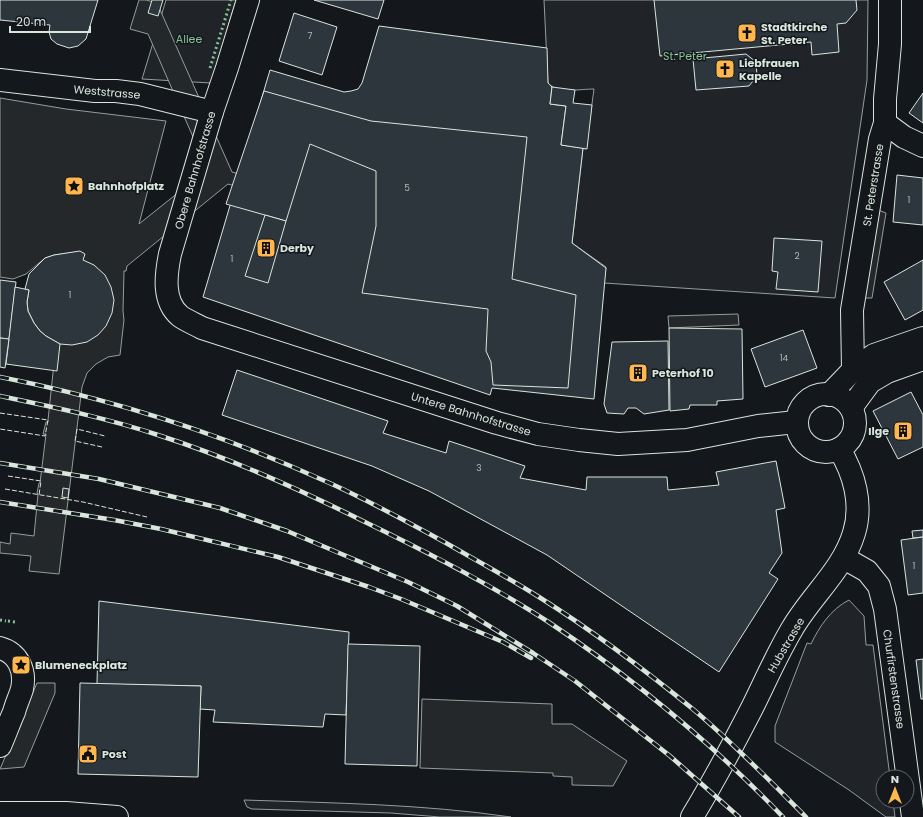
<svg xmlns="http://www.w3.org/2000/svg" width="923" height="817" font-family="Poppins,sans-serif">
<rect width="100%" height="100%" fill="#14181c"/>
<g fill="#202428" stroke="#939e99">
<path d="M166,0H236L211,83L142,79Z"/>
<path d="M544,0H868L867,80L835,298L604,283L606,267L572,243L583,148L586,149L594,89C580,89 558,94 548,83Z"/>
<path d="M849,600L864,616L866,645H873L890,777H883V801H893L895,817H886L849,790L775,742V726L807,643L811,644C819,627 831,609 849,600Z"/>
<path d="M244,800C333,803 422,804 511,817H440L391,813L252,809L247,807Z"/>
</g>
<g fill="#24282b" stroke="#939e99">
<path d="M139,0H146L157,3L232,172L246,176L242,188L228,184L127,266L126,271H124L123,311L124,320L120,355L108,357L96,364L87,373L82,387L59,574L29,571L31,556L0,553V542L10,544L11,533L34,536L38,494L37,493L39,483H40L46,434H43L46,422H48V420L54,363L83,260L76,252L54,255L45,258L26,274L13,279L0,277V98L66,109L166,121L139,224L199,176L204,162L148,34L130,29Z"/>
<path d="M878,210L886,213L872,298H864Z"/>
<path d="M738,314L739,325L669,328L668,316Z"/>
<path d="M37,683H55V693L24,767L0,769Z"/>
<path d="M422,699L552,704V724H572L627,761L613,786L572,785V777L553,776V773L420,768Z"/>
</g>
<g fill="#2c363c" stroke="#d8e6dc">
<path d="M0,0H98L86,39L78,46L69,48L57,44L51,39L49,32L50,25L0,20Z"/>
<path d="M152,0H163L158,16L148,13Z"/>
<path d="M314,0H384L378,19Z"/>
<path d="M654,0H856L857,10L846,23L837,24L839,52L812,55L811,42L660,56Z"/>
<path d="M294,13L337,27L322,75L279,61Z"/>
<path d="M379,26L547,48L548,83L552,87L550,104L566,106L561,145L583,148L572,243L606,268L594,399L492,388L490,395L203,297L270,70L344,92L351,91L358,89L362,83Z"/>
<path d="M746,54L756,62L757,76L749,86L696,90L693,59Z"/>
<path d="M552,87L575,90L573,103L592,105L587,149L561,145L566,106L550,104Z"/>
<path d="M264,91L371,121L527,137L512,279L576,295L568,388L493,385L491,362L486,351L488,309L362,293L376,226V171L310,144L286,221L226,204Z"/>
<path d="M923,93V123L909,113Z"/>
<path d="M897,175L923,178V225L893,222Z"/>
<path d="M265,215L286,221L268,283L245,276Z"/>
<path d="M774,238L822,241L818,292L776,289L778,272L772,271Z"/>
<path d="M80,251L85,254L83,260L94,265L105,275L111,287L114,300L112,313L106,326L98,335L87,342L72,345L60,344L46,336L40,331L34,323L28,311L27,302L29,290L25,289L29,274L45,258L54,255Z"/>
<path d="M923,260V310L905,320L884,282Z"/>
<path d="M0,280L16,282L9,339L0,338Z"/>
<path d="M15,287L29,290L27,302L28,311L34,323L40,331L46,336L60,344L57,371L6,364Z"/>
<path d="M669,328L742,329L743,399L717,401V405H690L689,409L670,411Z"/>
<path d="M803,330L817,368L765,387L751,349Z"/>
<path d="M0,338L9,339L5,368L0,367Z"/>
<path d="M668,341L669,410L644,414L636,408H628L624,414L607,413L604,404L612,342Z"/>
<path d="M237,370L388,421L383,433L446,453L449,441L525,466L520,478L586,490L587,477H667L668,490L719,485L716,472L776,461L785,508L776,510L782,553L769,573L778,579L719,672L547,555L429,491L372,466L222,415Z"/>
<path d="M911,392L923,415V447L898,459L873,411Z"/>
<path d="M63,488L69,489L68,498L62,497Z"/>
<path d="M923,530V537L913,538L912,531Z"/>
<path d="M923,537V593L908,595L901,540Z"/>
<path d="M99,601L349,632L346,715L325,714L323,727L213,722L215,710L200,709L201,686L97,684Z"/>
<path d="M348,644L420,646L417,766L345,764Z"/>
<path d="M923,659V699H921L916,660Z"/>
<path d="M80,683L201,686L198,777L78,774Z"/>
</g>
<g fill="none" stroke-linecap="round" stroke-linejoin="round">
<defs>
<g id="minor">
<path d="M0,80L95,91H116L140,94L212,112"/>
<path d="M885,123L904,137L923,146"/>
<path d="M853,370L852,310L880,139L885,123V99L890,44V0"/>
<path d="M844,558L867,571L879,586L885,609L913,817"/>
<path d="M0,648C18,653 26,670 22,689C20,696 16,704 14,712C9,723 5,735 0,746"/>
</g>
<g id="tertiary">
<path d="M248,0L227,68L212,112L170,254C166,274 162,301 180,316C187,321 195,324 202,328L497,423L538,434L579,440L618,444L687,440L758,426L796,422"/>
<circle cx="826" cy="423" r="29"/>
<path d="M829,395L853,370L874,355L923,338"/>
<path d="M851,408L870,382L887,372L923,359"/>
<path d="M0,813H66L117,817"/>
<path d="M692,817C713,782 733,745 752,708C765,682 777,654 792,629C811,596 843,570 854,533C863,504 854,473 839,449"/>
</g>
</defs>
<use href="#minor" stroke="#d8e6dc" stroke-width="24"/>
<use href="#tertiary" stroke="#d8e6dc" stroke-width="24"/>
<use href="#minor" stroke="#14181c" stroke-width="22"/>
<use href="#tertiary" stroke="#14181c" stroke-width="22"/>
<defs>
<g id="rail">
<path d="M0,377C112,399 221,434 325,481C366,499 406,521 446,543C477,561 509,578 539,597C593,631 645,670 694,710C733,743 769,780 806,817"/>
<path d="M0,396C53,407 107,418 158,435C230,458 299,489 367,523C429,553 492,585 550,623C634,679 713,744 783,817"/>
<path d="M0,463L99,479L220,508L287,531L408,582L457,606L533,653L575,681L670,756L739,817"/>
<path d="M0,502L114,520L161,529L278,557L369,587L401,599L503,642L531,658"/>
</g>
</defs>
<use href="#rail" stroke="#d8e6dc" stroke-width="4.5"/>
<use href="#rail" stroke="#14181c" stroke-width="3" stroke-dasharray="9" stroke-linecap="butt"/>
<g stroke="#8ac095" stroke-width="3" stroke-dasharray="2 3" stroke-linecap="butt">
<path d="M210,68L231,0"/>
<path d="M0,620L6,621"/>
<path d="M8,621L15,622"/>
</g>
<g stroke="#d8e6dc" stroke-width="1" stroke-dasharray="5 2" stroke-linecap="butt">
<path d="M0,413L48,420L45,436L0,429"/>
<path d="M102,447L75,441L77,429L105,436"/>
<path d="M8,476L41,481L39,495"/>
<path d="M5,489L83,502L147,517"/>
</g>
</g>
<defs>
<symbol id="church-square" viewBox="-11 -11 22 22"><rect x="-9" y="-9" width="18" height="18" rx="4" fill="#ffb74d" stroke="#14181c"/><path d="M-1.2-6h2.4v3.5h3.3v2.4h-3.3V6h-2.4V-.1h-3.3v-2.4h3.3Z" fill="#111"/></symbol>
<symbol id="sight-square" viewBox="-11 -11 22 22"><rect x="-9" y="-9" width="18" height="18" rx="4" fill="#ffb74d" stroke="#14181c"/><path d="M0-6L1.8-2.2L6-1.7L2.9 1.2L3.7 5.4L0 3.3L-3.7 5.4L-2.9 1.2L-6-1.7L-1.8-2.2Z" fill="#111"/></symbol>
<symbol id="building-square" viewBox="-11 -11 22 22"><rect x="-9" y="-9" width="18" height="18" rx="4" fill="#ffb74d" stroke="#14181c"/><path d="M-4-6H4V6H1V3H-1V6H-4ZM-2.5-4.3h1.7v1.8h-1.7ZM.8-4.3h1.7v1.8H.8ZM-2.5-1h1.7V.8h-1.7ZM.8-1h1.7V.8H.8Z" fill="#111"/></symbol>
<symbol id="civic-square" viewBox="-11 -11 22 22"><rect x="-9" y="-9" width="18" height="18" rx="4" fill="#ffb74d" stroke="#14181c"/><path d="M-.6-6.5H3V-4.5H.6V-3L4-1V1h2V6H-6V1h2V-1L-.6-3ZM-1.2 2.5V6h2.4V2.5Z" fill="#111"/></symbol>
</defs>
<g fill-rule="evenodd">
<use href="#church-square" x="736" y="22" width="22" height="22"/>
<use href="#church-square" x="714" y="58" width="22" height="22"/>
<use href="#sight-square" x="63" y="175" width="22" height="22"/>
<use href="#building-square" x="255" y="237" width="22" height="22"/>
<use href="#building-square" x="627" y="362" width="22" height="22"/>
<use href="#building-square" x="892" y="420" width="22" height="22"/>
<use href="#sight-square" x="10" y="654" width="22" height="22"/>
<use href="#civic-square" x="77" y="743" width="22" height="22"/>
</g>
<g text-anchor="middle" stroke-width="3" stroke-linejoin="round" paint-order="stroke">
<g font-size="9" fill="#adbab4">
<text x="310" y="39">7</text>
<text x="407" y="191">5</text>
<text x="909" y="203">1</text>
<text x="797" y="259">2</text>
<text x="232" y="262">1</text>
<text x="70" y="298">1</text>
<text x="784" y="361">14</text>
<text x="479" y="471">3</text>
<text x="914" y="569">1</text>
</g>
<g font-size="11" font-weight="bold" fill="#d8e6dc" stroke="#14181c" text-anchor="start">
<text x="761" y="31">Stadtkirche<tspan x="761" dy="13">St. Peter</tspan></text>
<text x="739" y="67">Liebfrauen<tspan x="739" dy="13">Kapelle</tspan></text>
<text x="88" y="190">Bahnhofplatz</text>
<text x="280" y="252">Derby</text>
<text x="652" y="377">Peterhof 10</text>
<text x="889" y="435" text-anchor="end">Ilge</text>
<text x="35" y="669">Blumeneckplatz</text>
<text x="102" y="758">Post</text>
</g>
<g font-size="11" fill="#8ac095" stroke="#14181c">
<text x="189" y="43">Allee</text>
<text x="685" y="60">St. Peter</text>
</g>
<g font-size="11" fill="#d8e6dc" stroke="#14181c">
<text transform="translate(107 92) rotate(5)" y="4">Weststrasse</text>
<text transform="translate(195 170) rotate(-74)" y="4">Obere Bahnhofstrasse</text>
<text transform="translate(873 185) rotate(-81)" y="4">St. Peterstrasse</text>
<text transform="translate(471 414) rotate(17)" y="4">Untere Bahnhofstrasse</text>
<text transform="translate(786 645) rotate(-60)" y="4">Hubstrasse</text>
<text transform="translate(894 679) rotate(82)" y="4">Churfirstenstrasse</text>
</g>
</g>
<g transform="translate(895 789)"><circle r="19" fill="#14181c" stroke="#626a69"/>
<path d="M0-3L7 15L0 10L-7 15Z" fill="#ffb74d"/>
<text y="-6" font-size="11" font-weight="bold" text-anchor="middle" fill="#d8e6dc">N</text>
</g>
<path d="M10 26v6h80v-6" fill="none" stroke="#d8e6dc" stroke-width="2"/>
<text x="16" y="26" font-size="12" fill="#d8e6dc" stroke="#14181c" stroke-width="3" paint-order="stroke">20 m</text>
</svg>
